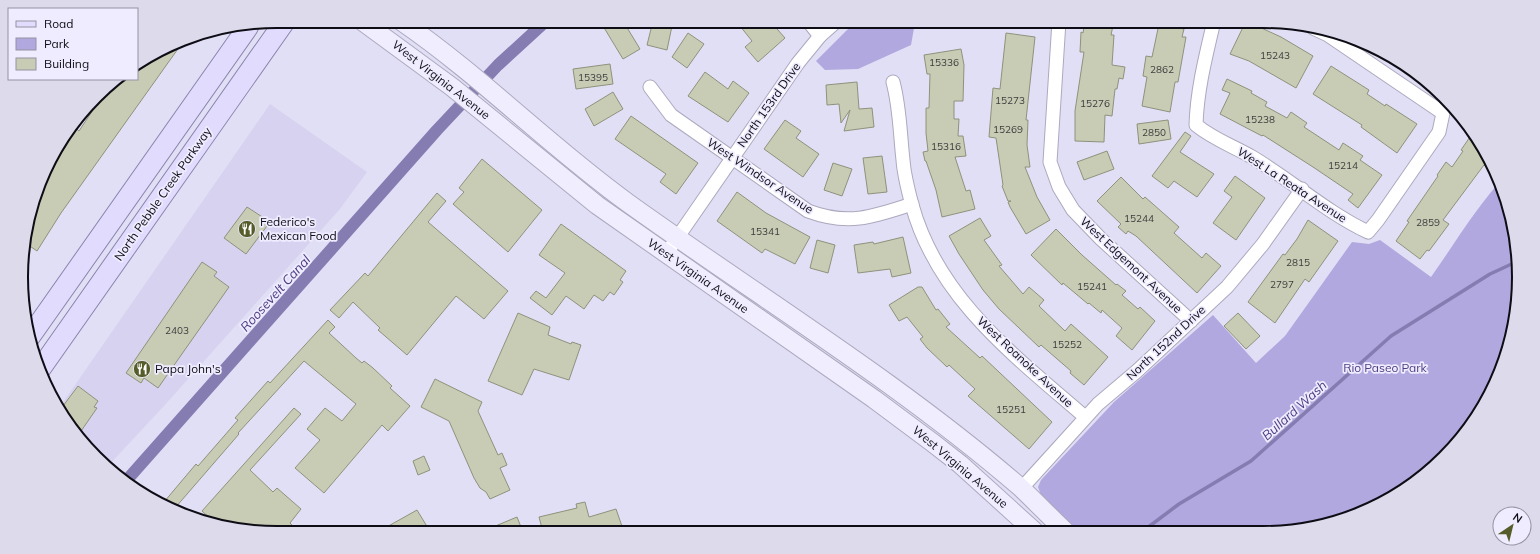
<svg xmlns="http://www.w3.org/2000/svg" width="1540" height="554" font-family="Mulish,sans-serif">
<rect width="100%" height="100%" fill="#e1dff5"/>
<path fill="#d6d2f0" d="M270,104L367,172L340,209L164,406L109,465L64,419L59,408Z"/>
<g fill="#b0a8de">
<path d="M861,21H910L914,28L911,45L858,69L825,70L816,61L847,30Z"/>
<path d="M1497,185L1517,243L1510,343L1485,405L1432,469L1376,507L1297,531H1075L1042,498L1038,487L1041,480L1114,402L1213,315L1256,363L1285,336L1352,242L1369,244L1380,240L1431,277C1453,246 1472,214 1497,185Z"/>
</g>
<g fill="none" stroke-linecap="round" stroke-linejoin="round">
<path stroke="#857cb2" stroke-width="3.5" d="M1143,531L1179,504L1251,461L1391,336L1490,274L1516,262"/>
<path stroke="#857cb2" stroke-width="12" d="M126,481L437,130L498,65L546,21"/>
</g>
<g fill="#c8ccb5" stroke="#8e927c">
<path d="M612,21H623L640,49L623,59L603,26Z"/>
<path d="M653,21H673L667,50L647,45Z"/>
<path d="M736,21H770L785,38L758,62L745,47L752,41Z"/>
<path d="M1085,21H1114L1111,35H1114L1112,65L1125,67L1123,79L1119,78L1117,89H1115L1112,116L1105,115L1104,142L1075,141V111L1084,52H1080L1081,32L1083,33Z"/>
<path d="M1246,21L1281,37L1313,56L1296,88L1249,61L1230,54Z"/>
<path d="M1159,24L1184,29L1182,37H1186L1178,82H1175L1170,112L1142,106L1147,77L1143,76L1146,56L1152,57Z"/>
<path d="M688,33L704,44L687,68L672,57Z"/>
<path d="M1006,33L1035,37L1026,120H1028L1027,145L1030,167H1025L1037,197L1050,220L1026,234L1010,207L1008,202L1011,201H1008L1002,186L1003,185L996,138L989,137L993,88L1000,89Z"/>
<path d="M185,39L61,213L37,251L24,242L43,178L66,146L65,145L76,128L79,131L95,107L92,105L108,85L117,79H137V67L179,40Z"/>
<path d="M961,49L964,65L963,101H954V119H959L958,136H963L966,156L955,157L966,191L970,190L975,209L942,217L936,190L926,161H925L923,152L928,151L926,133V108H929L930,74H927L924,55Z"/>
<path d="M610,64L613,84L576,89L573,69Z"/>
<path d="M1331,66L1369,90L1367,94L1385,106L1386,104L1417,124L1397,153L1361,127L1362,125L1313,94Z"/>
<path d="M705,72L728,89L733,81L749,93L728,122L688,96Z"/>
<path d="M1227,79L1252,91L1251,93L1267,102L1265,106L1287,118L1291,112L1307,123L1304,127L1339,150L1343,143L1363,156L1360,160L1382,175L1358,208L1348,200L1353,194L1313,167L1263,135L1262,136L1220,114L1230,93L1222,90Z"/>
<path d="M857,82L859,109L872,108L874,127L844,131L850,110L841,123L839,104L827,105L826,85Z"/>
<path d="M613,92L623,109L594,126L585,109Z"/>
<path d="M631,116L698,163L676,194L660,182L666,174L615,139Z"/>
<path d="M785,120L801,131L796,138L819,154L803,177L764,149Z"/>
<path d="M1168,120L1171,139L1139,144L1137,124Z"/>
<path d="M1185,132L1191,136L1180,152L1214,174L1197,197L1174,181L1168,188L1152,176Z"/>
<path d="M1472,134L1485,149L1492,171L1484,165L1443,220L1449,224L1429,251L1427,250L1420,259L1396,241L1409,222L1407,221L1438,176L1437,175L1446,162L1452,167L1463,151L1461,150Z"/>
<path d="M1107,151L1114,169L1084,180L1077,162Z"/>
<path d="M882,156L887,192L868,194L863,158Z"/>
<path d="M482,159L542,210L508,252L453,204L464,192L459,188Z"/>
<path d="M833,163L852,169L842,196L824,190Z"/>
<path d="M1235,176L1265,198L1236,240L1213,223L1232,197L1224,191Z"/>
<path d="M1121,177L1143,199L1145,197L1179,227L1174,233L1202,258L1206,253L1221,266L1197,293L1136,236L1128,231L1126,234L1118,227L1121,224L1097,201Z"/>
<path d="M737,192L766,213L810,237L795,264L765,249L762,253L717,221Z"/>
<path d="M437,193L446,201L428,222L508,291L484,319L456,296L407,355L378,330L380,328L353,302L339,318L330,310L365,273L368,276Z"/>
<path d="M247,207L270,222L246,254L224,238Z"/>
<path d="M980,218L991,236L984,240L1002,265L999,266L1023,294L1029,287L1044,300L1039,306L1065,331L1071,324L1108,357L1084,385L1070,373L1071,371L1041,345L1039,347L999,309L983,290L959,254L949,236Z"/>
<path d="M1308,220L1338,241L1309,282L1305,279L1275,323L1248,302L1283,254L1285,255L1297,239Z"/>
<path d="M561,224L626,271L620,280L623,282L614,295L610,292L603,301L594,295L584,309L566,296L552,315L530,298L536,291L546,298L565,273L539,255Z"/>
<path d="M1056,229L1082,255L1116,285L1117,284L1126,291L1122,295L1138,309L1140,307L1155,321L1132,350L1116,336L1122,328L1102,310L1101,313L1089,303L1088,304L1063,283L1062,285L1031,255Z"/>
<path d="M903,237L911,273L892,277L890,269L858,273L854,245L873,242L874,244Z"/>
<path d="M817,240L835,245L828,273L810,268Z"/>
<path d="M202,262L217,272L214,276L229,287L158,388L144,378L141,383L126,373Z"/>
<path d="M918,287H922L936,310L938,309L950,324L946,327L980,358L982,356L1052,422L1029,449L968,396L975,389L949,365L947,367L927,348L920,339L923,337L907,317L899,321L889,305Z"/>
<path d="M518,313L550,327L548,335L571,344L572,342L581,345L569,380L534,369L522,395L488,381Z"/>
<path d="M1238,313L1260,336L1246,349L1224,326Z"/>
<path d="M328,320L335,327L329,333L356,358L362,363L364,361L373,368L392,386L390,388L410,406L388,431L382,425L324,493L295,468L320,440L307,429L325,408L342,421L356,404L304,361L238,433L239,434L175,508L164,502L196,464L198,466L238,420L235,418L268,381L270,383Z"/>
<path d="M435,379L482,402L478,411L498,455L502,453L507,465L500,468L510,490L490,499L486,492L480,488L474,478L449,421L421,407Z"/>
<path d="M78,386L98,401L94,407L97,408L79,434L64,419L60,410Z"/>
<path d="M294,408L301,414L250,470L273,492L277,488L301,509L290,523L293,526L288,533H277L217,525L202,511Z"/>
<path d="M424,456L430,470L418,475L413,461Z"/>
<path d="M585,502L589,517L616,509L624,532H543L539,517L577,508L576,504Z"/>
<path d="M417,510L431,533H376Z"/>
<path d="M517,517L523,532L481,533V532Z"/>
</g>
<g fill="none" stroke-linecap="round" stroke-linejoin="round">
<defs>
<g id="street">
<path d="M808,21L820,36"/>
<path d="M1059,21L1050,162L1059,187L1073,210L1101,239L1191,321"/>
<path d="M1214,21C1206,55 1197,90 1196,125C1213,139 1233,146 1252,157C1291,180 1326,212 1368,232L1378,220L1439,132L1443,113L1328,35L1313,28"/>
<path d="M893,82C900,108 900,134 903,160C904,175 908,190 912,205C938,299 1015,356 1085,417"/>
<path d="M650,87L671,115L808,211C848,226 873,217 912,204"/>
<path d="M666,254L798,63L820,36L837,21"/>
<path d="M1021,489L1098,404L1137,371L1227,287L1263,244L1302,189"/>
</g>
<g id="secondary">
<path d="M362,21L452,87L597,205L874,399L933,443L960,464L1034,531"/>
<path d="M401,21C481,76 549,146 628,203C759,297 897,381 1020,487C1035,501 1050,517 1065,531"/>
</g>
<g id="primary">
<path d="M29,338L248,27"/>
<path d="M41,368L285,21"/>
</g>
</defs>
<use href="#street" stroke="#aca9bf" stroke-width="15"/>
<use href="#secondary" stroke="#aca9bf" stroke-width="20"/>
<use href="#primary" stroke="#8a84ac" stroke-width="22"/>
<use href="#street" stroke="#fff" stroke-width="13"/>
<use href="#secondary" stroke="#f0edfe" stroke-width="18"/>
<use href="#primary" stroke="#e1dcfe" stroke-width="20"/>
</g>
<defs>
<symbol id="restaurant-disc" viewBox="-11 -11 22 22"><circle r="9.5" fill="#565c2a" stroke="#efecff"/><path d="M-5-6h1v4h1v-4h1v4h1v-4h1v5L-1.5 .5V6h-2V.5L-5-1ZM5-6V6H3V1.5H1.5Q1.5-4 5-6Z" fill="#fff"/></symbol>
</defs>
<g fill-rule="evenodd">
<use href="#restaurant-disc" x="237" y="219" width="20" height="20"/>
<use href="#restaurant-disc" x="132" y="359" width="20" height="20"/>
</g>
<g text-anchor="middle" stroke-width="3.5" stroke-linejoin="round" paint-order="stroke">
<g font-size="10" fill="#3c3d3d">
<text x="1275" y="59">15243</text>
<text x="944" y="66">15336</text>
<text x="1162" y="73">2862</text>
<text x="593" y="81">15395</text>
<text x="1010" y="104">15273</text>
<text x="1095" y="107">15276</text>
<text x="1260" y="123">15238</text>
<text x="1008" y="133">15269</text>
<text x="1154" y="136">2850</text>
<text x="946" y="150">15316</text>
<text x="1343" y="169">15214</text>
<text x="1139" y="222">15244</text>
<text x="1428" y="226">2859</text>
<text x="765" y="235">15341</text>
<text x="1298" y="266">2815</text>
<text x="1282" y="288">2797</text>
<text x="1092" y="290">15241</text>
<text x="177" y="334">2403</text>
<text x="1067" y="348">15252</text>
<text x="1011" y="413">15251</text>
</g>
<g font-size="12" fill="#0e0d15" stroke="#efecff">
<text transform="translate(441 80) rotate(38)" y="4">West Virginia Avenue</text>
<text transform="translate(769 105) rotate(-55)" y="4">North 153rd Drive</text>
<text transform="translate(760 176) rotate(34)" y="4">West Windsor Avenue</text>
<text transform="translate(1292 185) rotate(33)" y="4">West La Reata Avenue</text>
<text transform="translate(163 194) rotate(-55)" y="4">North Pebble Creek Parkway</text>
<text transform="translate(1131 265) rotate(43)" y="4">West Edgemont Avenue</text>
<text transform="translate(698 276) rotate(35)" y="4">West Virginia Avenue</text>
<text transform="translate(1166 343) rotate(-43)" y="4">North 152nd Drive</text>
<text transform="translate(1025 362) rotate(43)" y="4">West Roanoke Avenue</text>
<text transform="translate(960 467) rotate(40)" y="4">West Virginia Avenue</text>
</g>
<g font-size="12" fill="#0e0d15" stroke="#efecff" text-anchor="start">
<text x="260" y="226">Federico's<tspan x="260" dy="14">Mexican Food</tspan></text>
<text x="155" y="373">Papa John's</text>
</g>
<g font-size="12" fill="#4d3d82" stroke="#efecff">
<text x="1385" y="372">Rio Paseo Park</text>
</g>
<g font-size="13" font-style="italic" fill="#4b3b80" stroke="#efecff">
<text transform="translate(275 293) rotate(-48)" y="5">Roosevelt Canal</text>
<text transform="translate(1294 410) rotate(-42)" y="5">Bullard Wash</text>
</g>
</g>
<path d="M0 0H1540V554H0ZM277 28H1263A249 249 0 0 1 1512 277V277A249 249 0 0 1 1263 526H277A249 249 0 0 1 28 277V277A249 249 0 0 1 277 28Z" fill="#dddaec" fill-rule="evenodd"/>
<path fill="none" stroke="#0e0d15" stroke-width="2" d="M277 28H1263A249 249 0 0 1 1512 277V277A249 249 0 0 1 1263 526H277A249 249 0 0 1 28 277V277A249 249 0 0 1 277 28Z"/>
<rect x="8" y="8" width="130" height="72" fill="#efecff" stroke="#9593a1"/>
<rect x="16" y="21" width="20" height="6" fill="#e1dcfe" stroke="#9593a1"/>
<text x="44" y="28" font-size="12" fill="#0e0d15">Road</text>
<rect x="16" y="38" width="20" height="12" fill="#b0a8de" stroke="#9593a1"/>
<text x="44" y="48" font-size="12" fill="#0e0d15">Park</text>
<rect x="16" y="58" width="20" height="12" fill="#c8ccb5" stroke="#9593a1"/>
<text x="44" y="68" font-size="12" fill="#0e0d15">Building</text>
<g transform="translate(1512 526) rotate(35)"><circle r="19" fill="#efecff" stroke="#9593a1"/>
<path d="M0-3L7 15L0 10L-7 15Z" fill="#565c2a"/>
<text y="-6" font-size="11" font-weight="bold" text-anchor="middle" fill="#0e0d15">N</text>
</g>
</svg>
